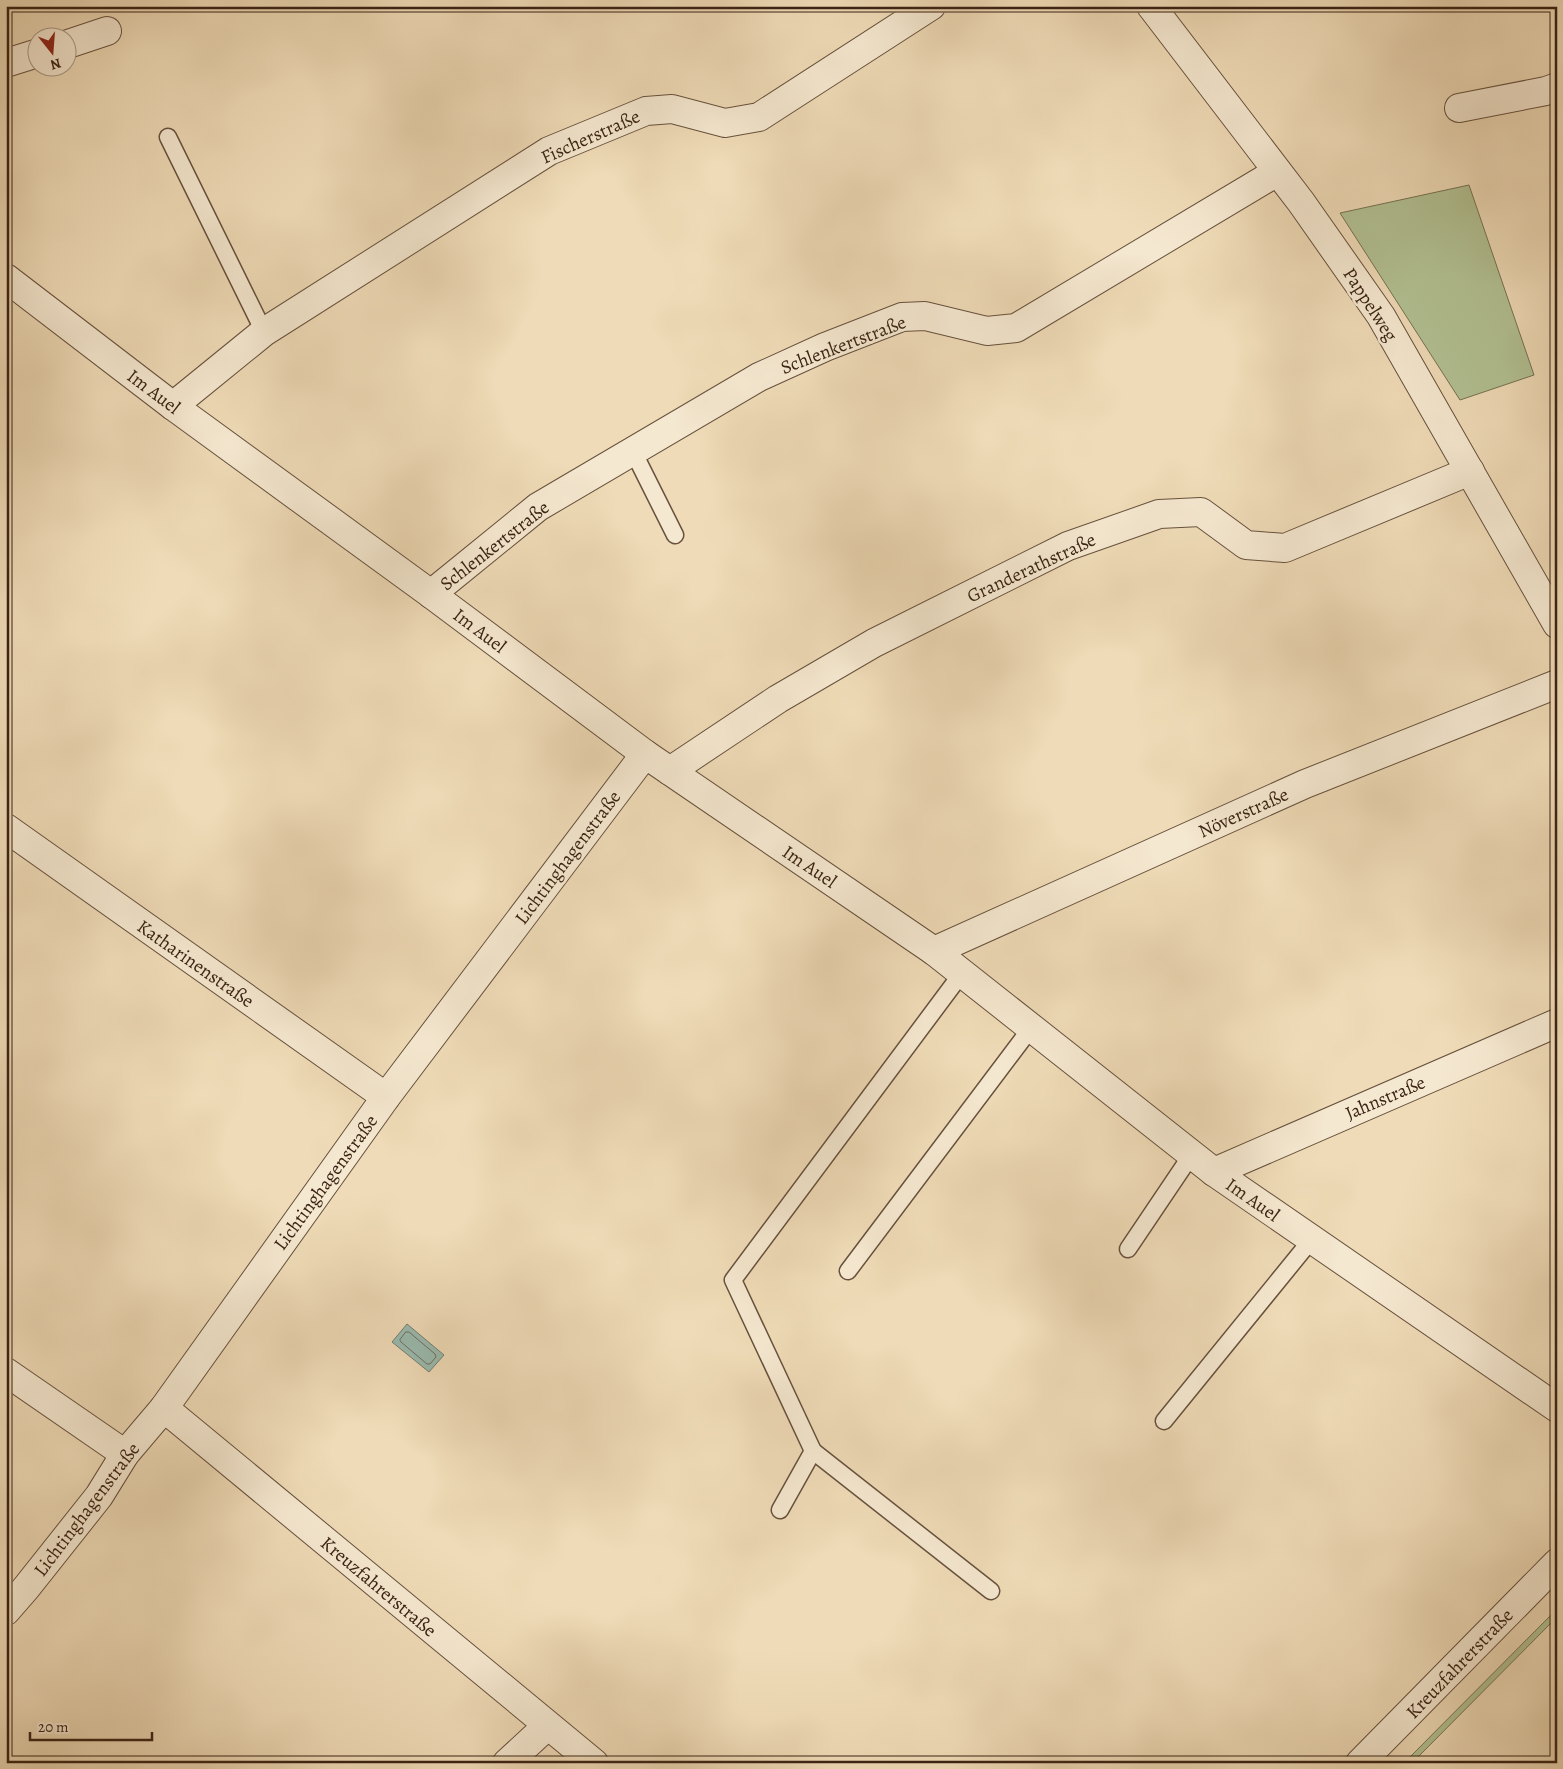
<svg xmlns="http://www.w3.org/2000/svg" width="1563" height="1769" font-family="Alegreya,serif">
<rect width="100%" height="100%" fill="#efdbb7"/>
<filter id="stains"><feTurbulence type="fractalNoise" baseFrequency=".004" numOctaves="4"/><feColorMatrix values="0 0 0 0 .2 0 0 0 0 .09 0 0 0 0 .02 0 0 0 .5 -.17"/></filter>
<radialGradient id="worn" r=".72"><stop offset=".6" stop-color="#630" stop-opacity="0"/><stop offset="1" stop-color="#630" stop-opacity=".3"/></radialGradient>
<g fill="#b2c193" stroke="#767254">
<path d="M1469,185L1534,375L1460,400L1340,213Z"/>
<path d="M1557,1609V1617L1412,1763H1404Z"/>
</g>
<path fill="#9abbb0" stroke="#747e72" d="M407,1324L444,1355L429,1372L392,1342Z"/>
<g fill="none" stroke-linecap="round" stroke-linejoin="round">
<path stroke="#6a6f62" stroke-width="1" d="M406,1332H409L435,1354L436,1357L430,1364H427L401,1342L400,1340Z"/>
<defs>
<g id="lane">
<path d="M168,137L264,332"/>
<path d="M633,451L675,535"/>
<path d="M1128,1249L1192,1154"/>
<path d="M848,1271L1031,1028"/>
<path d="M1164,1421L1312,1239"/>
<path d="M813,1451L991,1591"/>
<path d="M780,1510L813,1451L733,1280L962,973"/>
</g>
<g id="street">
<path d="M1151,6L1301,202L1381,316L1557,624"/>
<path d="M68,44L107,31"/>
<path d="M6,63L38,53"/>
<path d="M1459,108L1546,91L1557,87"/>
<path d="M6,278L173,406L431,594L645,754L934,951L1214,1172L1557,1408"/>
<path d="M173,406L264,332L549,151L646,111L672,109L725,123L759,117L931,6"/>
<path d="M431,594L538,507L759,377L825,347L902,317L925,316L987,331L1016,328L1277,172"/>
<path d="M670,771L778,699L874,643L1068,546L1159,514L1201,512L1246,545L1285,548L1470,471"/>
<path d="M6,828L386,1097"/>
<path d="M934,951L1305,784L1557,684"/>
<path d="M1214,1172L1557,1023"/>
<path d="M6,1372L125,1454"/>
<path d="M164,1408L594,1763"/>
<path d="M6,1611L26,1588L99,1496L125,1454L164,1408L386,1097L645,754"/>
<path d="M507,1763L547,1726"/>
<path d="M1360,1763L1557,1563"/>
</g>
</defs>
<use href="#lane" stroke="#67513d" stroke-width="19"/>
<use href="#street" stroke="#67513d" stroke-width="30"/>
<use href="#lane" stroke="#f5e8d0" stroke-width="16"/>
<use href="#street" stroke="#f5e8d0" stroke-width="28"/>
</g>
<g text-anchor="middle" stroke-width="5" stroke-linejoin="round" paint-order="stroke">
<g font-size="19" fill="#3a2314" stroke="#f5e8d0">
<text transform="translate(590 136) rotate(-24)" y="7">Fischerstraße</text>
<text transform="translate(1371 304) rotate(57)" y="7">Pappelweg</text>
<text transform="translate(843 344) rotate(-21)" y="7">Schlenkertstraße</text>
<text transform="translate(154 391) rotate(37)" y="7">Im Auel</text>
<text transform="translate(494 545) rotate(-38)" y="7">Schlenkertstraße</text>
<text transform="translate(1031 567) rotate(-25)" y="7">Granderathstraße</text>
<text transform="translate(480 630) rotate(37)" y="7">Im Auel</text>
<text transform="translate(1243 812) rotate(-24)" y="7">Növerstraße</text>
<text transform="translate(567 857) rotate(-53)" y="7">Lichtinghagenstraße</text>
<text transform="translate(810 866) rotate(34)" y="7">Im Auel</text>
<text transform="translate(196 963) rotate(35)" y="7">Katharinenstraße</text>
<text transform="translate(1385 1097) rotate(-23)" y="7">Jahnstraße</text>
<text transform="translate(325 1182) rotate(-54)" y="7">Lichtinghagenstraße</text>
<text transform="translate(1253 1199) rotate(35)" y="7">Im Auel</text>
<text transform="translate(86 1509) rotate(-53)" y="7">Lichtinghagenstraße</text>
<text transform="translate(379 1586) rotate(40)" y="7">Kreuzfahrerstraße</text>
<text transform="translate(1459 1663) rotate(-46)" y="7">Kreuzfahrerstraße</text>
</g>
</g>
<rect width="1563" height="1769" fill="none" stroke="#efdbb7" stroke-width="25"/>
<rect x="8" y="8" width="1548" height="1754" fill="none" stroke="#3a2314" stroke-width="2.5"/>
<rect x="12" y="12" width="1538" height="1744" fill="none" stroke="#3a2314"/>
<g transform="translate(52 52) rotate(163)"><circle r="24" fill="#f5e8d0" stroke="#aa9985"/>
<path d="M0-4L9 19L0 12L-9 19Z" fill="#8f2418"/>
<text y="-8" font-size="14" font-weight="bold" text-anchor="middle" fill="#3a2314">N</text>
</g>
<path d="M30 1732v8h122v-8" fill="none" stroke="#3a2314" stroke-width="2.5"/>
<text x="38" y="1732" font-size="15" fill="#3a2314" stroke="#f5e8d0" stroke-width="4" paint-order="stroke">20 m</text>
<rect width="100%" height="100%" filter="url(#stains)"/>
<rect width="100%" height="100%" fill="url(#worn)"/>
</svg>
